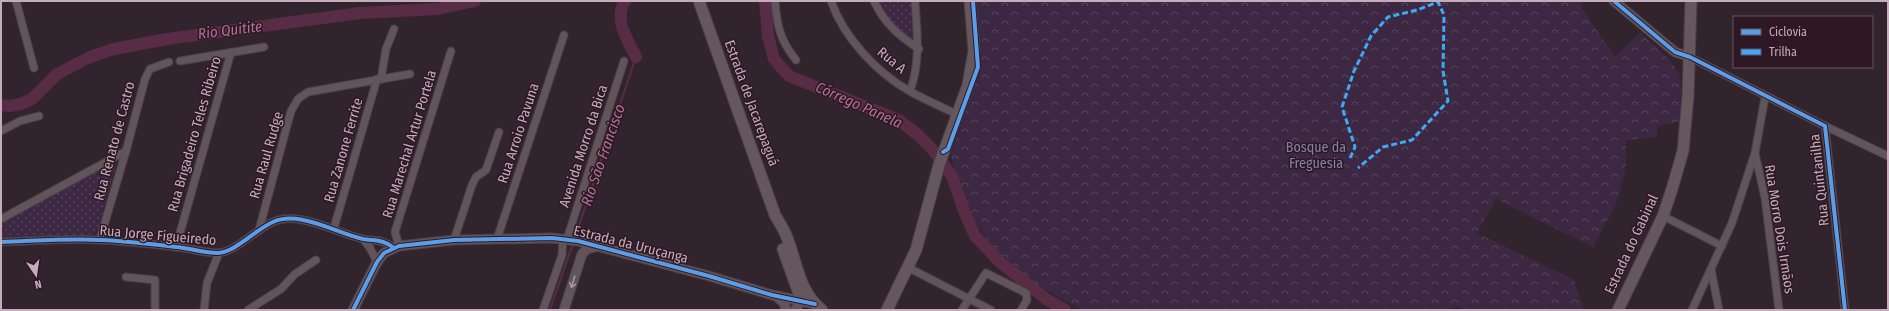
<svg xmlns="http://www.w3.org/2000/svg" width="1889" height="311" font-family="'Fira Sans Condensed',sans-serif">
<defs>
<pattern id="grass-dots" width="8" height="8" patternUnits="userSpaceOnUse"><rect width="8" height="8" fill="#3c2843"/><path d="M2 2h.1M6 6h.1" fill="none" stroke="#57445c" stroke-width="1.8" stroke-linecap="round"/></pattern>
<pattern id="forest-crowns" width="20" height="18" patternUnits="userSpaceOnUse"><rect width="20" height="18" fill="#3c2843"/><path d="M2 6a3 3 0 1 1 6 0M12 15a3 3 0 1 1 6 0" fill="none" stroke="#57445c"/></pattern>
</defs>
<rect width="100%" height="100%" fill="#32242d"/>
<g fill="url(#grass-dots)">
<path d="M876,1H912L915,34L913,38L909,40L892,25Z"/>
<path d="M114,161L116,165L98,229L94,234L79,237L1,238V221Z"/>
</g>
<path fill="url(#forest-crowns)" d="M977,1H1581L1582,9L1615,56L1640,33C1649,41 1675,63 1679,74C1683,88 1680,106 1679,121L1657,127V137L1626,140V166L1617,202L1593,247L1496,199L1477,233L1574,280L1584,310H1464L1457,306L1453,310H1082L1033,283L996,252L969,213L951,156L980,67Z"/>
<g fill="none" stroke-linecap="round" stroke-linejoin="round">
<g stroke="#592c46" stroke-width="2">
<path d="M575,237L636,57"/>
<path d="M550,310L573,243"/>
</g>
<g stroke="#592c46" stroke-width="12">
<path d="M625,1C613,19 628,41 636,57"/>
<path d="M765,1L768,36L774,59L789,76L899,120L918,135L932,149L952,176L964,211L975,236L1000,262L1046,299L1065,310"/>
<path d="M1,105L9,106L21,104L32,99L57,74L90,57L114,49L167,39L360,13L437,9L475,1"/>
</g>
<defs>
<g id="minor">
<path d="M16,1L34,68"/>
<path d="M775,1C777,26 780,40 796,60"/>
<path d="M831,1C844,38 877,73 911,92C926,100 942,107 958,115"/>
<path d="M874,1C884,23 899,36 919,49"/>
<path d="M1690,57L1825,126L1845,310"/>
<path d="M180,61L264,47"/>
<path d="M381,79L386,49L394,29"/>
<path d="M910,91C921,61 917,32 915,1"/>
<path d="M1825,126L1888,156"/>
<path d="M1,131L20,121L39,116"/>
<path d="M1755,153L1765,198L1779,310"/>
<path d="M1663,216L1722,246"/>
<path d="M1,219L126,151"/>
<path d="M334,228L377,79"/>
<path d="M259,230L291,111L298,99L308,92L410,74"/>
<path d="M100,239L126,151L145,79L150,69L169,62"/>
<path d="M363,239L370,248L377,262"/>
<path d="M497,239L564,35"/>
<path d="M567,239L624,61"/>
<path d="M454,240L472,185L476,177L486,170L499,132"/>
<path d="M1,242C34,241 68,238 101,240C126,241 151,244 176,247C189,248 204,253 218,253C236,252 256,229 273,222C299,210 336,233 363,239C375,241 383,239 394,248"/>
<path d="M399,246L395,232L451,51"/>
<path d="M176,247L231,52"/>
<path d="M909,268L991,310"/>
<path d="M1711,269L1719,310"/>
<path d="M126,277L155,280V310"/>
<path d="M204,310L207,283L219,253"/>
<path d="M248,310L281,289L295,274L316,260"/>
<path d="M543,310L562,255L563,239"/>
<path d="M962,310L986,273L1026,293L1027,300L1021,310"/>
<path d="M1692,310L1732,223L1755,153L1765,97"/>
</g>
<g id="tertiary">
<path d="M1614,1L1675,52L1690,57"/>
<path d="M776,296L784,303L786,310"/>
<path d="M353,310L377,262L384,253L399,246L454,240L552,238L578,241L709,276L772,295L815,304"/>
<path d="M564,310L582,254L587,249L595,247"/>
<path d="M795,310L804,297"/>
</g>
<g id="secondary">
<path d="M699,1L775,215C779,222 783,228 786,235C797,261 798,291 822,310"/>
<path d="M783,249L798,291"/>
<path d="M887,310L916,250L939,165L968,85L974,51L970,1"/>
<path d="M1618,310L1663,216L1672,189L1683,151L1688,96L1691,1"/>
</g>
</defs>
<use href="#minor" stroke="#4b4047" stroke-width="9"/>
<use href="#tertiary" stroke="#4b4047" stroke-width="11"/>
<use href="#secondary" stroke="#4b4047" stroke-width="13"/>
<use href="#minor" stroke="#62545b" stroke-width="7"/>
<use href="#tertiary" stroke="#62545b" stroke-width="9"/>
<use href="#secondary" stroke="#66575f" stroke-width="11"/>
<path stroke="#3fa9f5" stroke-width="3" stroke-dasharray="6 3" stroke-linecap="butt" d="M1350,158L1355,147L1342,107L1354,71L1371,36L1388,17L1417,10L1438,2L1444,15L1443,71L1448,101L1412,140L1383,147L1358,168"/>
<defs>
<g id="cycleway">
<path d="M1614,1L1675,52L1690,57L1825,126L1845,310"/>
<path d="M943,152L948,149L978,67L973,1"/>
<path d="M1,242C34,241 68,238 101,240C126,241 151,244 176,247C189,248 204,253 218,253C236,252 256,229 273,222C299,210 336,233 363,239C375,241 383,239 394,248"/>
<path d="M353,310L377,262L384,253L399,246L454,240L552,238L578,241L709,276L772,295L815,304"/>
</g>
</defs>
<use href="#cycleway" stroke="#2d1824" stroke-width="6"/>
<use href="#cycleway" stroke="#5a9eea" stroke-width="4"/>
</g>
<defs><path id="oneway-shaft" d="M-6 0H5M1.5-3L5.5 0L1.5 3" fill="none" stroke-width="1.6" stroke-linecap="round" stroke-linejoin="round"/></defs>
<use stroke="#ad96a2" href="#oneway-shaft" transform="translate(573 282) rotate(107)"/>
<g text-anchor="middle" stroke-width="3" stroke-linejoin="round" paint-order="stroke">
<g font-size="14" fill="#c6acba" stroke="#2d1824">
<text transform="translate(892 60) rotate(40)" y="5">Rua A</text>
<text transform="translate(752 103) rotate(70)" y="5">Estrada de Jacarepaguá</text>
<text transform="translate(518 133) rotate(-72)" y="5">Rua Arroio Pavuna</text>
<text transform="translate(194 134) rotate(-74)" y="5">Rua Brigadeiro Teles Ribeiro</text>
<text transform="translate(114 141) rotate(-75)" y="5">Rua Renato de Castro</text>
<text transform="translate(409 144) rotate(-73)" y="5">Rua Marechal Artur Portela</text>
<text transform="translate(583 146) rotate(-72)" y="5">Avenida Morro da Bica</text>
<text transform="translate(343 150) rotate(-74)" y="5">Rua Zanone Ferrite</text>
<text transform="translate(266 155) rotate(-74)" y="5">Rua Raul Rudge</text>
<text transform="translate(1819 180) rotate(-96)" y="5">Rua Quintanilha</text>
<text transform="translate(1780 229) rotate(81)" y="5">Rua Morro Dois Irmãos</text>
<text transform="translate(158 235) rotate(5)" y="5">Rua Jorge Figueiredo</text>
<text transform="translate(631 244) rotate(14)" y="5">Estrada da Uruçanga</text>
<text transform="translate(1631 244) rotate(-65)" y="5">Estrada do Gabinal</text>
</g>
<g font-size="14" fill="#8481ac" stroke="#2d1824">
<text x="1316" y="152">Bosque da<tspan x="1316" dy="16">Freguesia</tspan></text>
</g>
<g font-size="15" font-style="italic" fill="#b17297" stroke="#2d1824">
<text transform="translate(230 30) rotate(-7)" y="5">Rio Quitite</text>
<text transform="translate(859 105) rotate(24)" y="5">Córrego Panela</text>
<text transform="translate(603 155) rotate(-71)" y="5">Rio São Francisco</text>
</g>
</g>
<rect width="1889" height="311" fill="none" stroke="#c6acba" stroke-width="4"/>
<rect x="1733" y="16" width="140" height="52" fill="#2d1824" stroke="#6a5360"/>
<rect x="1741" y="29" width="20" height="6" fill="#5a9eea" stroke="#6a5360"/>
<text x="1769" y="36" font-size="12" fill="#c6acba">Ciclovia</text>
<rect x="1741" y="49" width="20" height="6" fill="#3fa9f5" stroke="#6a5360"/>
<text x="1769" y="56" font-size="12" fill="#c6acba">Trilha</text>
<g transform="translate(36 275) rotate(167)" stroke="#2d1824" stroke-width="3" paint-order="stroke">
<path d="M0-3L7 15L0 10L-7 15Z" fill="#c6acba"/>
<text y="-6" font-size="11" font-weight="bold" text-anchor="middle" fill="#c6acba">N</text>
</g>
</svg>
